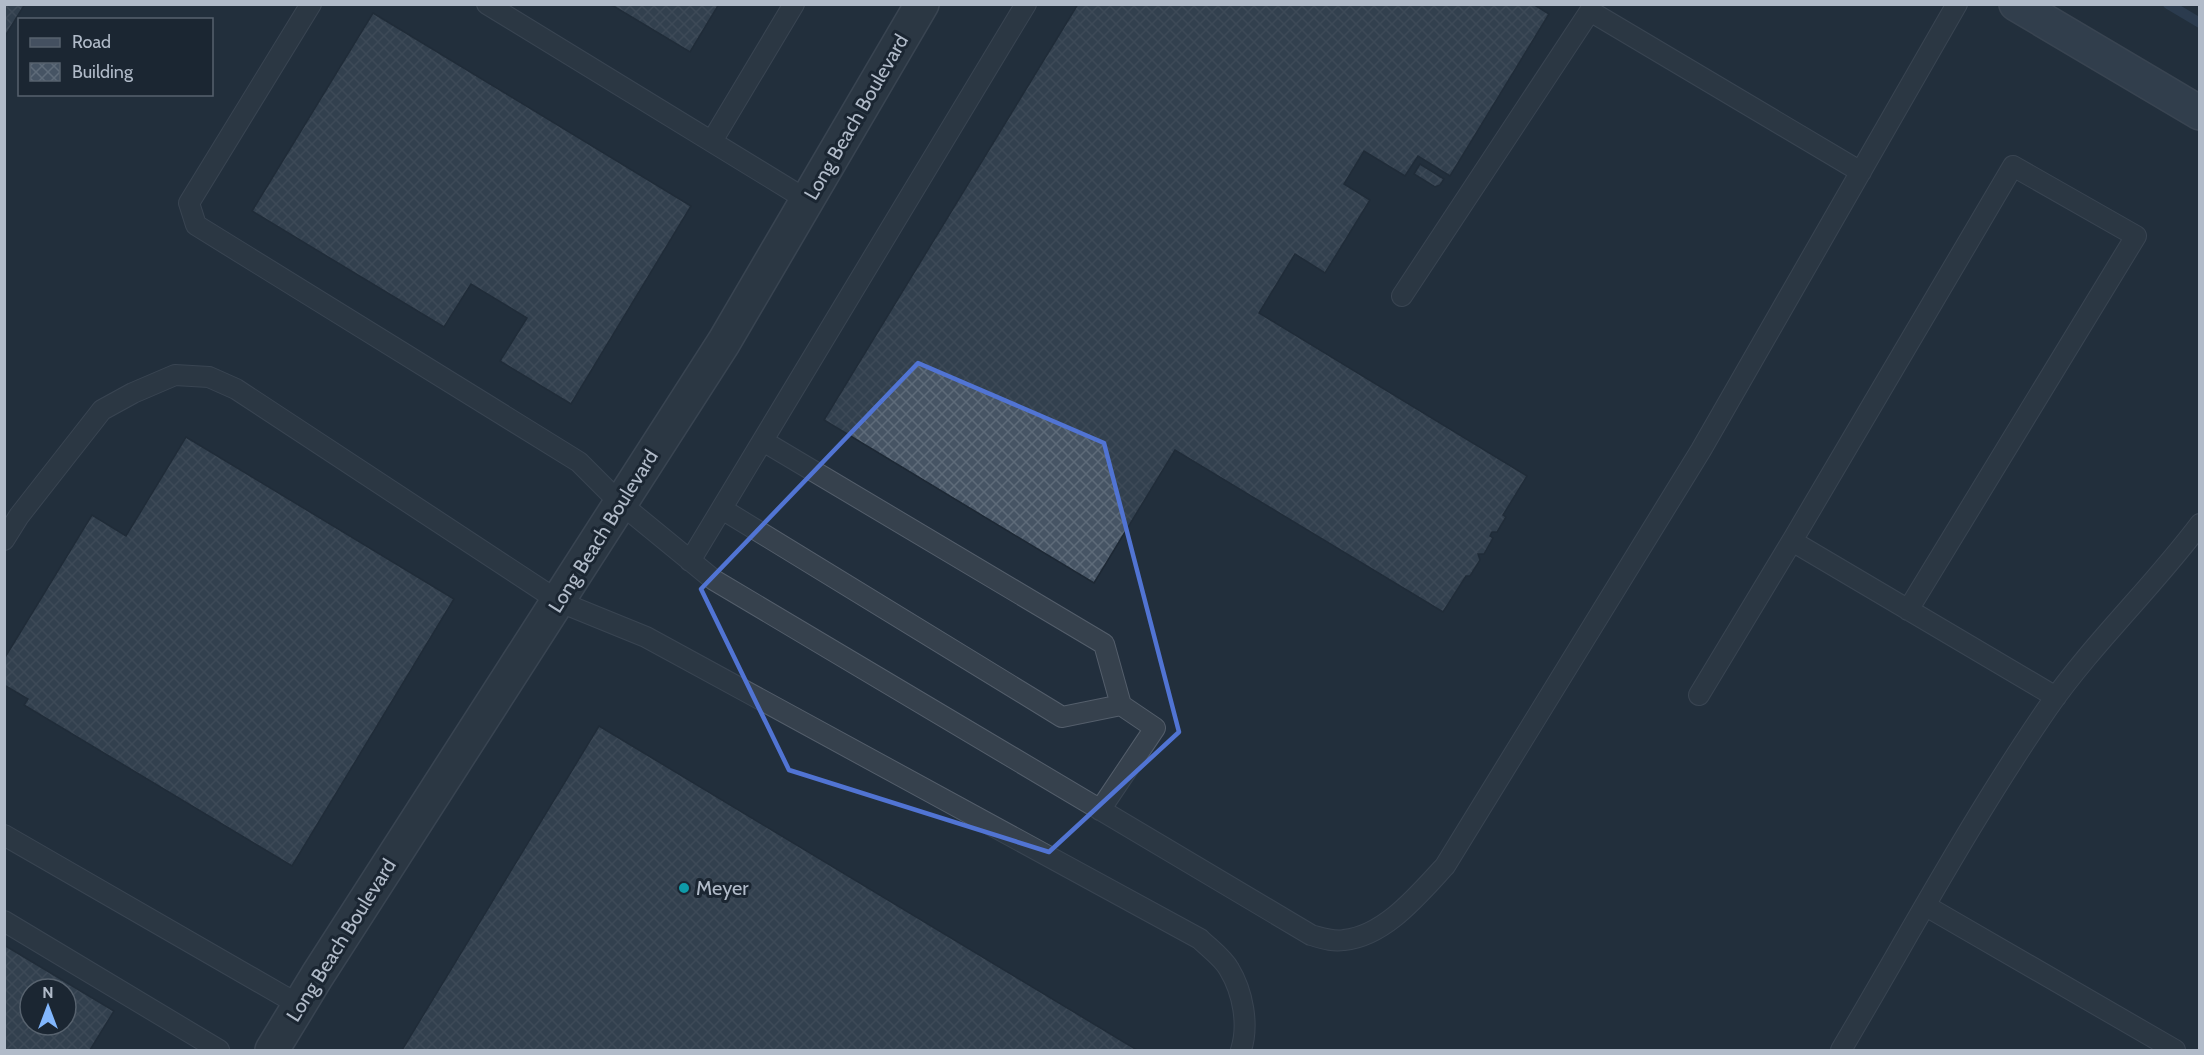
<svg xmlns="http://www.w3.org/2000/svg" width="2204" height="1055" font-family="Cabin,sans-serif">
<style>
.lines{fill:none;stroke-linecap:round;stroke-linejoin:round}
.stream{stroke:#354b65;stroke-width:10}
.building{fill:url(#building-cross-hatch);stroke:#1d2834;stroke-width:1.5;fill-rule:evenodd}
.service-casing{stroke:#545e6b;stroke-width:22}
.minor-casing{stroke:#545e6b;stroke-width:36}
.secondary-casing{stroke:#545e6b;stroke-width:36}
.service{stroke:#36414d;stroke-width:20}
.minor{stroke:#36414d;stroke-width:33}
.secondary{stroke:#445060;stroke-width:33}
.marked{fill:none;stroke:#5174d3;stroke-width:4.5;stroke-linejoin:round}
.culture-dot{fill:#0f9aa8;stroke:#1b2632;stroke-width:2}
.labels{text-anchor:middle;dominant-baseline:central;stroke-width:6;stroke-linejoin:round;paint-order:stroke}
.street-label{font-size:20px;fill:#b1bbc9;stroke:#1b2632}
.poi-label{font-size:20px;fill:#b1bbc9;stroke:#1b2632;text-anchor:start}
</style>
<defs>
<pattern id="building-cross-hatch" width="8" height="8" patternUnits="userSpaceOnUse" patternTransform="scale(1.5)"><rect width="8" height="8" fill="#465464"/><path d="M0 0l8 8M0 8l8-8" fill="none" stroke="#5e6b79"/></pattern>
</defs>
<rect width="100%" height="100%" fill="#222f3d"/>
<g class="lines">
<path class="stream" d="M2168 4 2200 23"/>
</g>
<path class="building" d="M4 4H25L4 38Z
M610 4H719L690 52Z
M1078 4H1533L1549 14 1450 176 1418 156 1405 176 1364 151 1344 184 1370 200 1325 273 1295 254 1259 313 1527 476 1503 515 1506 517 1497 532H1492L1490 536 1493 538 1484 554H1478L1480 560 1470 576H1466L1443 612 1175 450 1094 583 824 420Z
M373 13 691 206 571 404 500 361 527 318 471 284 444 327 252 211Z
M1420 164 1444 179 1440 185 1435 187 1414 174Z
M186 437 454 599 292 866 24 705 28 699 4 685V659L92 515 126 536Z
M599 726 1137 1050H402Z
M4 945 114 1011 90 1050H4ZM30 989H66V1025H30Z"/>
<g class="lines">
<defs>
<path id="service" d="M311 4 189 203 196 225 579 462 620 503 714 580 1311 935C1322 938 1332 942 1344 940 1385 936 1419 894 1445 866L1701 450 1957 4
M487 4 807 200
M712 141 794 4
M1402 296 1590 11 1861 172
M763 441 1104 644 1121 705 1155 728 1100 810
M722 509 1062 717 1121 705
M4 540 19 516 102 410 133 393 175 375 209 377 236 389 560 602 646 637 1200 939C1209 948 1223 958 1229 969 1243 992 1249 1025 1241 1050
M1792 541 2013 166 2136 236 1908 610
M690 561 1026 4
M1699 695 1792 541 2056 697
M4 835 299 1005
M1926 906 2175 1050
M4 921 219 1050
M1841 1050C1908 937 1972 818 2047 709 2093 643 2152 588 2200 524"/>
<path id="minor" d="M272 1050 317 976 724 342 922 4"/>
<path id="secondary" d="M2016 4 2200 113"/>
</defs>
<use href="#service" class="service-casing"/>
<use href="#minor" class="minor-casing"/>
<use href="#secondary" class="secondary-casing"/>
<use href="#service" class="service"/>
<use href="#minor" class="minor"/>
<use href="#secondary" class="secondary"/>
</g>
<path d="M0 0H2204V1055H0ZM918 363 1104 443 1179 732 1049 852 789 770 701 589Z" fill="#222f3d" fill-opacity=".55" fill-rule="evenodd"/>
<path class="marked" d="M918 363 1104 443 1179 732 1049 852 789 770 701 589Z"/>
<circle class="culture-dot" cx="684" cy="888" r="6"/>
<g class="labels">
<g class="street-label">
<text transform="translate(856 117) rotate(-60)">Long Beach Boulevard</text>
<text transform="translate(603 531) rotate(-58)">Long Beach Boulevard</text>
<text transform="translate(341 940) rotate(-58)">Long Beach Boulevard</text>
</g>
<g class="poi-label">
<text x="696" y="888">Meyer</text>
</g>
</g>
<rect width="2204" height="1055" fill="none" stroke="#b1bbc9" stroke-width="12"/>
<rect x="18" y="18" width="195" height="78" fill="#1b2632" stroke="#57626e" stroke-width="1.5"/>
<rect x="30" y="38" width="30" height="9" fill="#445060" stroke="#57626e" stroke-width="1.5"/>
<text x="72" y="48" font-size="18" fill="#b1bbc9">Road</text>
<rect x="30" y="63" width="30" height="18" fill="url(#building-cross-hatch)" stroke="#57626e" stroke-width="1.5"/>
<text x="72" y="78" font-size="18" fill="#b1bbc9">Building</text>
<g transform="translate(48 1007)"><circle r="28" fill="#1b2632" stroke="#57626e" stroke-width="1.5"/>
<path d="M0-4.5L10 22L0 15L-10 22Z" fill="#82b7fd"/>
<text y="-9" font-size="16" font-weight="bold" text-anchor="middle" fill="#b1bbc9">N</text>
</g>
</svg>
